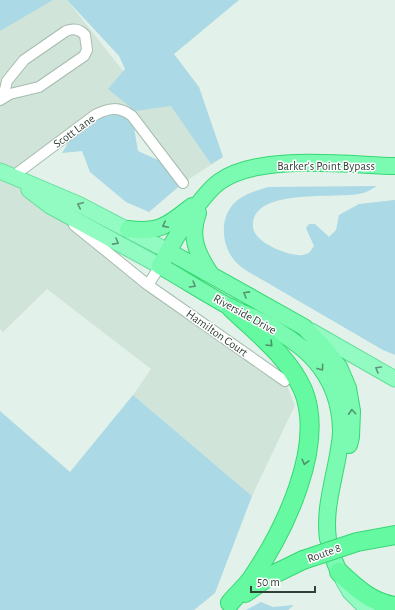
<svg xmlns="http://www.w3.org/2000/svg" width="395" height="610" font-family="'Alegreya Sans',sans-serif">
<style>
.residential{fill:#d1e4d9}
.green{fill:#abd9e5}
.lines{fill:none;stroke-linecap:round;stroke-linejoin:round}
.minor-casing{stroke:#a5bcae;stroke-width:12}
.primary-casing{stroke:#62df9a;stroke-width:17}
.trunk-casing{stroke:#35d873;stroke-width:18}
.motorway-casing{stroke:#35d873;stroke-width:20}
.minor{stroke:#fff;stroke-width:10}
.primary{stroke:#91fbc2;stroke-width:15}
.trunk{stroke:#7bfab2;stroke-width:16}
.motorway{stroke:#65f9a2;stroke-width:18}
.motorway-bridge-casing{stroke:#35d873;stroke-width:20;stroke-linecap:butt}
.motorway-bridge{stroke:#65f9a2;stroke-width:18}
.oneway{stroke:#5d9576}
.oneway2{stroke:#53956f}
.oneway3{stroke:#4a9468}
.labels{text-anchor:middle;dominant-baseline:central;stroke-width:3;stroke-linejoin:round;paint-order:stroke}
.street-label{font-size:12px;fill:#334238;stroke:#fff}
</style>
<rect width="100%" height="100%" fill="#e2f1e9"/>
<path class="residential" d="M34 0H67L132 82 155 70 223 157 183 183 132 116 114 108 12 177 285 381 295 405 252 496 133 395 151 369 47 289 3 332 0 329V15Z"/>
<path class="green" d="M0 0H53L0 31Z
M67 0H239L174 54 199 87 223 157 211 164 171 106 135 111 108 89 125 69 119 56Z
M104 110 132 116 138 151 169 165 183 183 149 212 126 202 90 172 82 151 62 153 77 128Z
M377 186C373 188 368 192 363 193 339 200 250 186 253 227 254 242 284 254 297 255 301 256 306 254 309 253L314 246 306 228 309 224H315L329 237 336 230 339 215 359 204 395 200V355L383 350 247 271C243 268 238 265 235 261 220 244 219 213 239 199 248 193 258 190 268 187Z
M133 395 252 496 215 593 194 610H0V411L70 472Z
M261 602 273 607 294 605 288 610H246Z"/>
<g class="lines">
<defs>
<path id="minor" d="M0 100 10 94 39 87 84 56 87 50 85 35C79 29 74 28 66 31L24 60 7 81 3 98
M12 177 95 115C108 108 119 106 132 116L183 183
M74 225 148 285 285 381
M148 285 160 266"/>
<path id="primary" d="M0 171 78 204 168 251
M29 190 50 206 160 266
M311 331 395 379
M343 580 350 592 368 610"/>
<path id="trunk" d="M198 213C189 236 197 254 210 273
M128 229C160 233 168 225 192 206
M168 251 304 327 326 350 339 367 348 388 352 411 351 437 349 445
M328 539C324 511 333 483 338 455 339 448 341 439 341 431 340 371 303 342 252 317 245 314 237 311 230 307 206 294 183 279 160 266 172 243 199 197 219 182 258 153 348 165 395 166
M334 560 339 572"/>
<path id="motorway" d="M357 542 395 535
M339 572C355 587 372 603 395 606
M245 593 268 577 303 560
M230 603C237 594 246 587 252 578 284 531 326 446 303 390 288 356 257 333 231 308"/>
</defs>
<use href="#minor" class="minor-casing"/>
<use href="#primary" class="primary-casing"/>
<use href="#trunk" class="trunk-casing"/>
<use href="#motorway" class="motorway-casing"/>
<use href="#minor" class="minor"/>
<use href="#primary" class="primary"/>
<use href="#trunk" class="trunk"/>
<use href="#motorway" class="motorway"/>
<defs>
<path id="motorway-bridge" d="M303 560 357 542"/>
</defs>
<use href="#motorway-bridge" class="motorway-bridge-casing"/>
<use href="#motorway-bridge" class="motorway-bridge"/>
</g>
<defs><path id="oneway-chevron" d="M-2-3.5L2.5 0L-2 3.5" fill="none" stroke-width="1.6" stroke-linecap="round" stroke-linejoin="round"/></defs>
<g class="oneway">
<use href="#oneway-chevron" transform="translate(80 205) rotate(-155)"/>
<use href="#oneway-chevron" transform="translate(116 242) rotate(29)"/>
<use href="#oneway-chevron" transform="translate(378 369) rotate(-150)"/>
</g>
<g class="oneway2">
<use href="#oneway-chevron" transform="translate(165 225) rotate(154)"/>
<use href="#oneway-chevron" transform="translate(193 285) rotate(31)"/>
<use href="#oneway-chevron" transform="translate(246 294) rotate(-151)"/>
<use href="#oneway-chevron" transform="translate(321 368) rotate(54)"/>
<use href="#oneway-chevron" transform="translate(352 412) rotate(-94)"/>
</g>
<g class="oneway3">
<use href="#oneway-chevron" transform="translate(270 344) rotate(46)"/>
<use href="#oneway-chevron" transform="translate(305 462) rotate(104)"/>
</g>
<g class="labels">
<g class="street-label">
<text transform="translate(74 131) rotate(-36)">Scott Lane</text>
<text x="326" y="166">Barker's Point Bypass</text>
<text transform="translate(245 314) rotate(29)">Riverside Drive</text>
<text transform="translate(217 333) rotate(35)">Hamilton Court</text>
<text transform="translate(324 553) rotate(-20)">Route 8</text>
</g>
</g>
<path d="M251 586v6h64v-6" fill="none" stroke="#334238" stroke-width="2"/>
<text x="257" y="586" font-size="12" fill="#334238" stroke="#ffffff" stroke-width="3" paint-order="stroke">50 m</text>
</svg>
